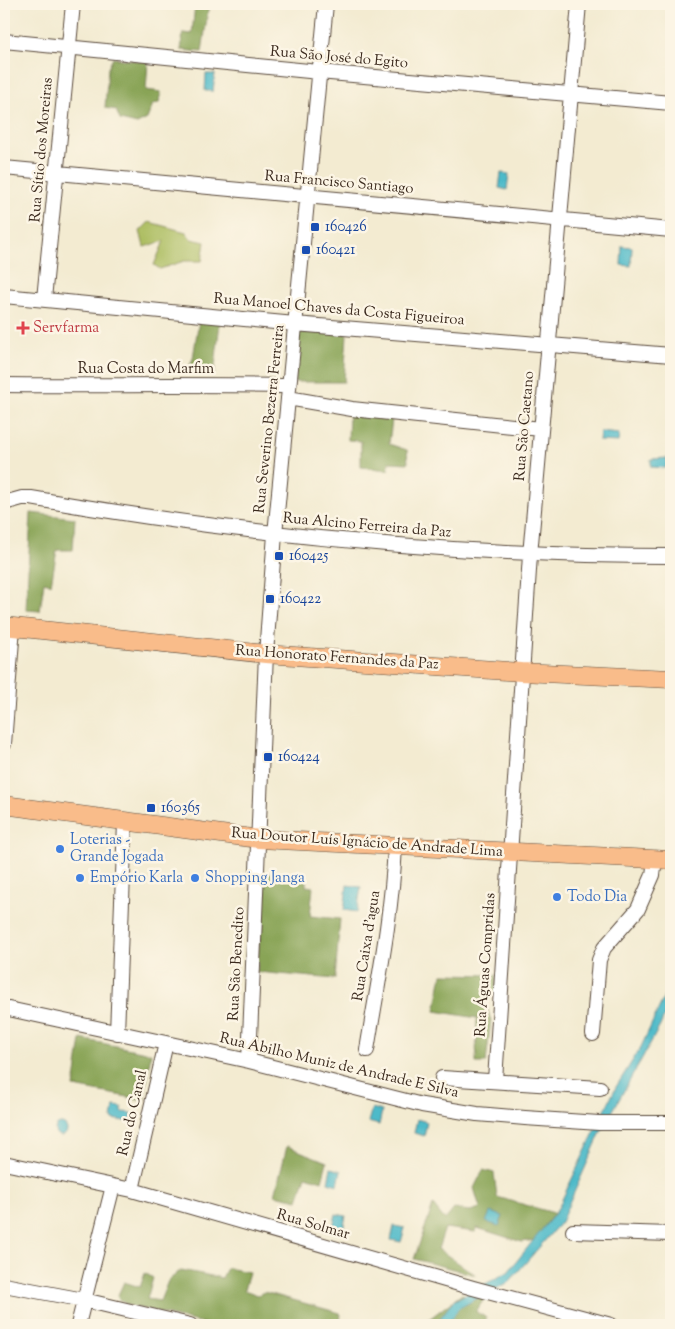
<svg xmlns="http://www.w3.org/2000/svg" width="675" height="1329" font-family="'Sorts Mill Goudy',serif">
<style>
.green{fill:#acbd61;stroke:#747440}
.forest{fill:#89a457;stroke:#62673a}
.water{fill:#4ebac9;stroke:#447274}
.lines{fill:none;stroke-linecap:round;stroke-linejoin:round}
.minor-casing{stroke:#574739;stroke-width:16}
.major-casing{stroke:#574739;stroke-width:19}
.minor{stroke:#fff;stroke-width:14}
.major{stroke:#f9bc8a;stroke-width:18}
.transit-dot{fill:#1a4fb4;stroke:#fcf5e5;stroke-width:2}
.health-dot{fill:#e0444e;stroke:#fcf5e5;stroke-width:2}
.shop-dot{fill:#3f7fe0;stroke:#fcf5e5;stroke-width:2}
.labels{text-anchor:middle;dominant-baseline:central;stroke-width:5;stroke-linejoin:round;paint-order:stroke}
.street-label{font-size:15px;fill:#3b2a1e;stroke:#fcf5e5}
.transit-label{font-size:15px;fill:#164399;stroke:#fcf5e5;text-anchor:start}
.health-label{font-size:15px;fill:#be3a42;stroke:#fcf5e5;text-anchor:start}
.shop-label{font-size:15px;fill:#366cbe;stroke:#fcf5e5;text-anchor:start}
</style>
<rect width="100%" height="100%" fill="#fcf5e5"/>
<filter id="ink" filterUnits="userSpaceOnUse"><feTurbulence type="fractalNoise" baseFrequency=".02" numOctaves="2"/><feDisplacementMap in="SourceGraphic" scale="10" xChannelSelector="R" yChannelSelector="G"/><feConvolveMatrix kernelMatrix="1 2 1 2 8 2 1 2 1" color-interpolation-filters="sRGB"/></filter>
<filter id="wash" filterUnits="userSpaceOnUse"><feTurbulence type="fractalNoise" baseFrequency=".0096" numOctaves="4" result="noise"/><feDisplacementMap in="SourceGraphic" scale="20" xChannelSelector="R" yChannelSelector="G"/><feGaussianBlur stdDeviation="1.12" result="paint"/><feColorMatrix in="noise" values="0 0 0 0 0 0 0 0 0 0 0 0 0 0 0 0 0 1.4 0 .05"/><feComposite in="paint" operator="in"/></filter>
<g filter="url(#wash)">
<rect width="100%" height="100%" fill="#f3ebd1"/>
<path class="green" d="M149 222 186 232 191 239 205 242 202 261H184L160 269 154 265 164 241 144 247 140 231Z"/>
<path class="forest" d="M195 4H209L202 52 181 50 183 33 192 34Z
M113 58 148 62 146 90 161 92 159 103 153 104 147 119 137 124 120 120 116 110 105 108 108 68Z
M199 320 220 322 214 375 187 373 193 358Z
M299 332 347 334 344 382H295Z
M349 414 392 419 389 444 407 450 408 463 389 462 388 470 361 467V441L348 440Z
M31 513 75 518 73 550H57L51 584 44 582 40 611 26 610Z
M265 872 306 876V886L313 887 310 916 340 919 335 979 257 972Z
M442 974 496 975 498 992 483 996 491 1020 486 1063H476L477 1018 435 1011Z
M81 1039 151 1053 144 1100 74 1087Z
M287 1146 327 1162 322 1181 306 1176 298 1200 275 1195Z
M483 1170 494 1173 497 1197 554 1213 535 1240 522 1242 477 1228 475 1232 445 1228 438 1249 476 1275 414 1259 433 1205 445 1220 454 1209 470 1211 480 1208 474 1188Z
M227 1268 249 1272 244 1290 258 1295 264 1292 340 1313 341 1321 356 1325H210L127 1305 117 1297 124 1282 140 1287 145 1273 153 1278 147 1299 160 1301 168 1281 181 1270 222 1278Z
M462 1294 485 1298 476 1311 486 1318 484 1325H421Z"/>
<path class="water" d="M206 74H215L213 91H205Z
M501 173 509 174 507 190 499 188Z
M622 246 632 247 631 266 621 265Z
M600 432 619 434 618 442 599 441Z
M667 458 666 468 651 467V459Z
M347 885 361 887 357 912 344 910Z
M671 953V1000L660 1026 601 1132 561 1222 509 1282 459 1308 447 1325H435L453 1301 508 1272 556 1212 616 1087 641 1047 665 995Z
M114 1106 122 1107V1112L132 1113 131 1122 112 1119Z
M372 1108 382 1111 379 1125 368 1122Z
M417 1119 427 1122 424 1136 414 1133Z
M55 1130a6 6 0 1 1 12 0a6 6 0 1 1-12 0Z
M331 1168 341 1171 338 1185 328 1182Z
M490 1212 503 1216 499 1226 486 1222Z
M336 1214 346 1216 343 1230 333 1227Z
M394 1226 405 1228 401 1242 391 1240Z"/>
</g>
<g filter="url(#ink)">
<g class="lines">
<defs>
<path id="minor" d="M4 41 319 72 671 103
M4 168 671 230
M4 296 295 324 671 355
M44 299 73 4
M4 385C99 386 194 384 289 386
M288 398 352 409 541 429
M4 503 22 498H31C243 535 457 556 671 556
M4 744 13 627
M4 1008 249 1061 422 1105 477 1114 525 1118 599 1123H671
M117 1033 125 822
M593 1034 599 960 604 948 638 909 653 875 655 859
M367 1050C378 983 392 914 395 846
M249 1061 266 654 275 534 326 4
M442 1078 600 1088
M495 1080 530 555 579 4
M4 1163 132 1190 473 1288 611 1325
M132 1190 166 1043
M573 1231 671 1234
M4 1285 84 1300 190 1325
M78 1325 113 1186"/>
<path id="major" d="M4 626 266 654 521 672 671 679
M4 805 259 839 671 860"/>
</defs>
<use href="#minor" class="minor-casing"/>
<use href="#major" class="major-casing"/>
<use href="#minor" class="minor"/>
<use href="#major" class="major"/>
</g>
</g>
<g class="transit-dot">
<rect x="310" y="222" width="10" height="10" rx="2.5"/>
<rect x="301" y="245" width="10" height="10" rx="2.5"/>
<rect x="274" y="551" width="10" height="10" rx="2.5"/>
<rect x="265" y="594" width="10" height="10" rx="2.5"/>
<rect x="263" y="752" width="10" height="10" rx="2.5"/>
<rect x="146" y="803" width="10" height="10" rx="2.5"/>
</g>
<path class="health-dot" d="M20.5 320.5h5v5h5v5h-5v5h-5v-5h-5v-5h5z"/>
<g class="shop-dot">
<circle cx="60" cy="849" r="5"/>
<circle cx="80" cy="878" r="5"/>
<circle cx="195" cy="878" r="5"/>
<circle cx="557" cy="897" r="5"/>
</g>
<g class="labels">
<g class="street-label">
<text transform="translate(339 58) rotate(5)">Rua São José do Egito</text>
<text transform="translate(42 150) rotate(-85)">Rua Sítio dos Moreiras</text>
<text transform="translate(339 183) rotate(5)">Rua Francisco Santiago</text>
<text transform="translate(339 310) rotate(5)">Rua Manoel Chaves da Costa Figueiroa</text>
<text x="146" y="369">Rua Costa do Marfim</text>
<text transform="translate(270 419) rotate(-84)">Rua Severino Bezerra Ferreira</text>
<text transform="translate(525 426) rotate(-85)">Rua São Caetano</text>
<text transform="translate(367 526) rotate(5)">Rua Alcino Ferreira da Paz</text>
<text transform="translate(337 658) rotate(4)">Rua Honorato Fernandes da Paz</text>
<text transform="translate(367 843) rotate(4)">Rua Doutor Luís Ignácio de Andrade Lima</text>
<text transform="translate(367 946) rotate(-81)">Rua Caixa d'agua</text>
<text transform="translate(237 964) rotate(-87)">Rua São Benedito</text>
<text transform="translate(486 965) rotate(-86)">Rua Águas Compridas</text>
<text transform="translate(339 1066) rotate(13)">Rua Abilho Muniz de Andrade E Silva</text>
<text transform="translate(133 1113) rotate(-77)">Rua do Canal</text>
<text transform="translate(313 1225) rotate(16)">Rua Solmar</text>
</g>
<g class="transit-label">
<text x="325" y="227">160426</text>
<text x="316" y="250">160421</text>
<text x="289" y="556">160425</text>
<text x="280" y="599">160422</text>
<text x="278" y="757">160424</text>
<text x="161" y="808">160365</text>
</g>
<g class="health-label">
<text x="33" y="328">Servfarma</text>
</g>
<g class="shop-label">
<text x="70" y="840">Loterias -<tspan x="70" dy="17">Grande Jogada</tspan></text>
<text x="90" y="878">Empório Karla</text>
<text x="205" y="878">Shopping Janga</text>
<text x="567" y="897">Todo Dia</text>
</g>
</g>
<rect width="675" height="1329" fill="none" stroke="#fcf5e5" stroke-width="20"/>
</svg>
